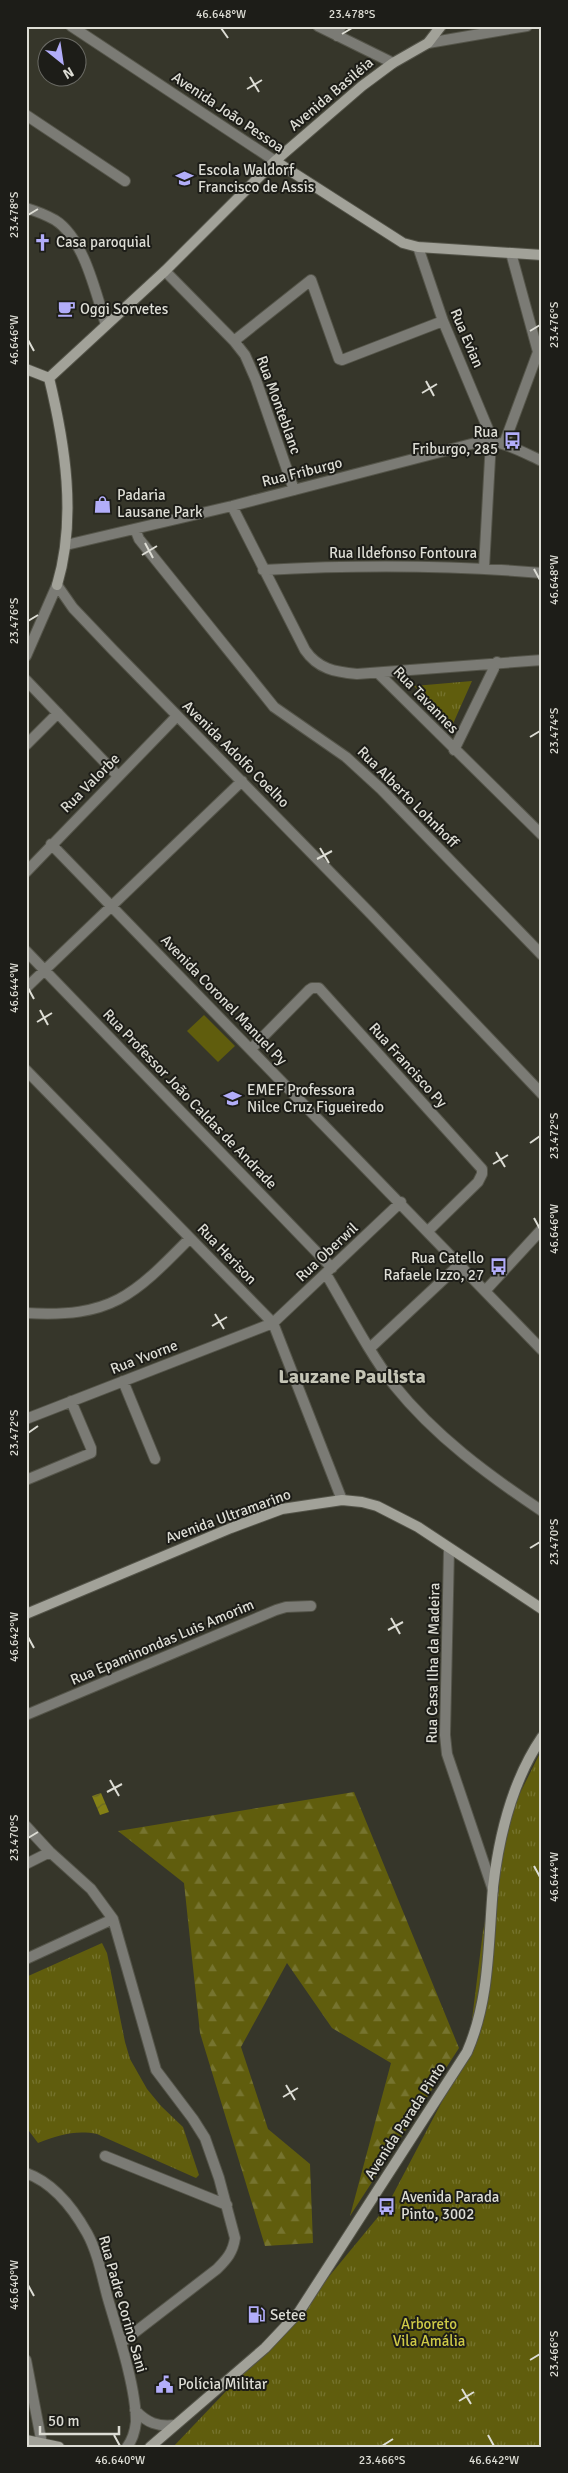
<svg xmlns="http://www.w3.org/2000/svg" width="568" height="2473" font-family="Signika,sans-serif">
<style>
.grass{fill:#605d0d}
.forest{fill:url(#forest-firs)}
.park{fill:url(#park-tufts)}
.water{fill:url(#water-waves)}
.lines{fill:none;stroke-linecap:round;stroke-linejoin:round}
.street-casing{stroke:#545449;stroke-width:12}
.secondary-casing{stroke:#545449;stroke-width:12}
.street{stroke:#7b7b75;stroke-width:10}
.secondary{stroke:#a2a299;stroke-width:10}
.ticks{fill:none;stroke:#ddddd5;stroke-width:2}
.labels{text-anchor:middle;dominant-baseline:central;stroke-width:4;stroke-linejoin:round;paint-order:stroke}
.street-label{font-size:15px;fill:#ddddd5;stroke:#1d1d18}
.poi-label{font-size:15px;fill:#ddddd5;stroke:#1d1d18;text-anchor:start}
.park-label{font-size:15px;fill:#cfca47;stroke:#1d1d18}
.district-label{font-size:20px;font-weight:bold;fill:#c4c4b5;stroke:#1d1d18}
.neatline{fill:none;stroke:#ddddd5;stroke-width:2}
.ticks-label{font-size:12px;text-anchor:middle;fill:#ddddd5}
</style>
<defs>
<pattern id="forest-firs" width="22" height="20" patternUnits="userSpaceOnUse" patternTransform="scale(1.25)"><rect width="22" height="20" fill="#605d0d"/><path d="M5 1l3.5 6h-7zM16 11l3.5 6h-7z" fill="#76742f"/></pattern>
<pattern id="park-tufts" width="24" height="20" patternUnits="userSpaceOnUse" patternTransform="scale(1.25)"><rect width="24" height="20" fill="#605d0d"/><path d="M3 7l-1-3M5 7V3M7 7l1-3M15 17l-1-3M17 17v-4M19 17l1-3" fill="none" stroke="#76742f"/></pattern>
<pattern id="water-waves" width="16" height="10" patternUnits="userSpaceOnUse" patternTransform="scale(1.25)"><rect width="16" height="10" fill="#848015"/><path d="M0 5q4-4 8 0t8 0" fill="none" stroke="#6d6a24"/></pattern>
</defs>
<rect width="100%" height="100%" fill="#36362a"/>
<path class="grass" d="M204 1015 235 1046 218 1062 187 1031Z"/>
<path class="forest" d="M354 1792 459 2048 350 2216 391 2063 332 2028 287 1963 241 2047 268 2129 310 2164 313 2243 265 2246 200 2033 184 1883 118 1831Z"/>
<path class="park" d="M472 681 452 726 414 686Z
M542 1749V2447H173L289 2325 387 2206 468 2052 483 1931 507 1819Z
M102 1943 107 1953 125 2042 130 2059 147 2089 161 2106 183 2127 199 2175 196 2178 97 2134C75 2130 59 2135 38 2143L26 2127V1977Z"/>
<path class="water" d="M101 1793 109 1812 100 1815 92 1796Z"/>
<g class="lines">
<defs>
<path id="street" d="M71 26 275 161
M318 26 393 63
M337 36 341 26
M428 43 527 26
M26 115 125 181
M26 208C36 211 46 215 55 220 84 238 96 294 106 325
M418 247 443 321 488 429 491 440 484 568
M165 271 234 341 245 355 256 380 294 490
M234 341 311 280 339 359 342 360 443 321
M504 444 538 352 511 253
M232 506 305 650C318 669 335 672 357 674L542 660
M135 529 139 539 274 707 346 757 381 789 542 955
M66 545 232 506 479 442C501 439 522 452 542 461
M263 570C356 565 449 565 542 573
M57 585 73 608 113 650 371 914 542 1094
M26 656 57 585
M378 673 542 835
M26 680 118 776
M26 745 58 713
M454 750 497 662
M51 844 542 1350
M26 872 177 716
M26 951 332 1268
M26 988 242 781
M251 1049 309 990 312 988H319L482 1169V1174L478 1182 428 1231
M26 1070 273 1323 342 1500
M326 1274C348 1311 368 1351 394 1385 435 1436 488 1475 542 1511
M485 1291 542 1229
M26 1313C112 1318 133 1296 190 1238
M370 1348 459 1265
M123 1381 155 1459
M26 1419 273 1323 401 1202
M26 1480 91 1453V1448L71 1401
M449 1549 445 1735 447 1754 493 1890
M26 1715 276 1610 286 1607 311 1606
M26 1826 50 1852 91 1889 113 1919 156 2070 193 2119 205 2138 219 2178 235 2238C233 2252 227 2259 217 2269L121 2343
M26 1864 50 1852
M26 1959 113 1919
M105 2156 227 2205
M26 2173C54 2183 73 2208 87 2233 98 2253 102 2277 108 2299 118 2333 136 2387 136 2422 135 2431 133 2439 127 2447
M26 2360 42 2444
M135 2410C147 2423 158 2427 175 2425"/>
<path id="secondary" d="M275 161 403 243 418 247 542 255
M26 369 49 378
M49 378 165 271 275 161 362 86 393 63 428 43 441 26
M49 378C65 444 77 518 57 585
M26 1614 231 1528 282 1509 342 1500 362 1502 377 1506 418 1527 542 1609
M26 2440 59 2447
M150 2447 265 2348 299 2312 467 2052C490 1999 488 1944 493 1887 499 1835 512 1781 542 1737"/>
</defs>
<use href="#street" class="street-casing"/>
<use href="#secondary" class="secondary-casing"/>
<use href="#street" class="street"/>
<use href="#secondary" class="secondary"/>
</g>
<path class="ticks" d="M221 28 228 38M342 34 352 28M250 77 259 92M247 89 262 80M28 215 38 209M530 331 540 325M28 340 34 351M426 381 434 396M422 393 437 384M145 543 153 558M142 555 157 546M534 569 540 580M28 621 38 615M530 737 540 731M320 848 329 863M317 859 332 851M28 988 34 999M40 1010 48 1025M37 1022 52 1013M530 1143 540 1136M496 1152 505 1167M493 1164 508 1155M534 1218 540 1229M215 1314 224 1329M212 1326 227 1317M28 1433 38 1426M530 1548 540 1542M391 1618 400 1634M388 1630 403 1622M28 1637 34 1648M110 1780 119 1796M107 1792 122 1784M28 1838 38 1832M534 1866 540 1877M286 2085 295 2100M283 2097 298 2088M28 2285 34 2296M530 2360 540 2354M462 2389 471 2404M459 2401 474 2392M114 2435 120 2446M488 2435 494 2446M382 2446 393 2439"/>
<defs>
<symbol id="school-bare" viewBox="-9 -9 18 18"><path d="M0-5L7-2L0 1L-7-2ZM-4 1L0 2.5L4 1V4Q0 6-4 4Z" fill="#b2adf9" stroke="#1d1d18" stroke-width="2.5" paint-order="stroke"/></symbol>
<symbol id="church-bare" viewBox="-9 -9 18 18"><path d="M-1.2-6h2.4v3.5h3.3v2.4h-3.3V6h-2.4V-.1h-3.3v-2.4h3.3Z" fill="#b2adf9" stroke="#1d1d18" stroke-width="2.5" paint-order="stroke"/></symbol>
<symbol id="cafe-bare" viewBox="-9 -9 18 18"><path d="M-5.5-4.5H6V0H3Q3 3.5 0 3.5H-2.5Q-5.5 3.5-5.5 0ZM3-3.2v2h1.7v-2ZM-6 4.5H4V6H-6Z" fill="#b2adf9" stroke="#1d1d18" stroke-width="2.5" paint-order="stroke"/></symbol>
<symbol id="bus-bare" viewBox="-9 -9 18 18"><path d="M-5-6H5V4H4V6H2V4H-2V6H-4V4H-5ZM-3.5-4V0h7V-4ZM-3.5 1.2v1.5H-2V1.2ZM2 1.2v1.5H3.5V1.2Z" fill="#b2adf9" stroke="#1d1d18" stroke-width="2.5" paint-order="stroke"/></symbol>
<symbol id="shop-bare" viewBox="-9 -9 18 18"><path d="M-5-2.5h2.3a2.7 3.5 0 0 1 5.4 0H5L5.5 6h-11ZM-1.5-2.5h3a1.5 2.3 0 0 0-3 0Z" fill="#b2adf9" stroke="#1d1d18" stroke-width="2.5" paint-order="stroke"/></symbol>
<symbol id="fuel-bare" viewBox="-9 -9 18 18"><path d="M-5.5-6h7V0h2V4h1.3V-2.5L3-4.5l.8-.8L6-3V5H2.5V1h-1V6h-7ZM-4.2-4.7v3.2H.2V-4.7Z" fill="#b2adf9" stroke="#1d1d18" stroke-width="2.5" paint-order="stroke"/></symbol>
<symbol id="civic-bare" viewBox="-9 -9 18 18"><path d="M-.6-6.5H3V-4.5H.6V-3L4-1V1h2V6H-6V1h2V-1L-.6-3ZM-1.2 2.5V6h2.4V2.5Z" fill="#b2adf9" stroke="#1d1d18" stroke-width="2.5" paint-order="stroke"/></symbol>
</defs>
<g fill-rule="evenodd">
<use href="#school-bare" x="172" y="166" width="25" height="25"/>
<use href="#church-bare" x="30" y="230" width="25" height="25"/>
<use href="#cafe-bare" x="54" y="296" width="25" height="25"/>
<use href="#bus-bare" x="500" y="428" width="25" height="25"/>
<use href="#shop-bare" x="90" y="492" width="25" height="25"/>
<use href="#school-bare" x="220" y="1086" width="25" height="25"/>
<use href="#bus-bare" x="486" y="1254" width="25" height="25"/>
<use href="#bus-bare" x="374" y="2194" width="25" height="25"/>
<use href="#fuel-bare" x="244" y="2302" width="25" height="25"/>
<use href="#civic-bare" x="152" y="2372" width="25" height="25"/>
</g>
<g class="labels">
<g class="street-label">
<text transform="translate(331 94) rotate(-40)">Avenida Basiléia</text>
<text transform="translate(228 112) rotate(34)">Avenida João Pessoa</text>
<text transform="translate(467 338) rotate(67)">Rua Evian</text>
<text transform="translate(279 405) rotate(70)">Rua Monteblanc</text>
<text transform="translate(302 472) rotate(-14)">Rua Friburgo</text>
<text x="403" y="553">Rua Ildefonso Fontoura</text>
<text transform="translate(426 700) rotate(46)">Rua Tavannes</text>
<text transform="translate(236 754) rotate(45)">Avenida Adolfo Coelho</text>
<text transform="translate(90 783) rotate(-45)">Rua Valorbe</text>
<text transform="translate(408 797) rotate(45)">Rua Alberto Lohnhoff</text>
<text transform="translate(224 1000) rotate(46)">Avenida Coronel Manuel Py</text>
<text transform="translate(408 1065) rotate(48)">Rua Francisco Py</text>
<text transform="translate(190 1099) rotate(46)">Rua Professor João Caldas de Andrade</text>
<text transform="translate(327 1252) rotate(-43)">Rua Oberwil</text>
<text transform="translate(227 1254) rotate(46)">Rua Herison</text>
<text transform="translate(144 1357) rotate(-21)">Rua Yvorne</text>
<text transform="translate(228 1516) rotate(-20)">Avenida Ultramarino</text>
<text transform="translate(162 1642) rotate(-23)">Rua Epaminondas Luis Amorim</text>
<text transform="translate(433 1663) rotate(-89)">Rua Casa Ilha da Madeira</text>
<text transform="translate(405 2121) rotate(-57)">Avenida Parada Pinto</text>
<text transform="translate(123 2304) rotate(74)">Rua Padre Corino Sani</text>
</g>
<g class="poi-label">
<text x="198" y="170">Escola Waldorf<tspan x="198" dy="17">Francisco de Assis</tspan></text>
<text x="56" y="242">Casa paroquial</text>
<text x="80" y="309">Oggi Sorvetes</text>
<text x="498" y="432" text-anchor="end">Rua<tspan x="498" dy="17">Friburgo, 285</tspan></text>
<text x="117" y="495">Padaria<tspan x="117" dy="17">Lausane Park</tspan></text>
<text x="247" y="1090">EMEF Professora<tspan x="247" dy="17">Nilce Cruz Figueiredo</tspan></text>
<text x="484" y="1258" text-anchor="end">Rua Catello<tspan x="484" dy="17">Rafaele Izzo, 27</tspan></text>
<text x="401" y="2197">Avenida Parada<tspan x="401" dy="17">Pinto, 3002</tspan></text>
<text x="270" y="2315">Setee</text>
<text x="178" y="2384">Polícia Militar</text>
</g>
<g class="park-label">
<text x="429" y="2324">Arboreto<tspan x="429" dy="17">Vila Amália</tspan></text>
</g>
<g class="district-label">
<text x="352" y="1376">Lauzane Paulista</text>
</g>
</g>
<rect width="568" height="2473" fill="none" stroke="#1d1d18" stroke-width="55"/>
<g transform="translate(62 62) rotate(150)"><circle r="24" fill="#1d1d18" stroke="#6a6a64"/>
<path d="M0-4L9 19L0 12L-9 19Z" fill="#b2adf9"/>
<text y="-8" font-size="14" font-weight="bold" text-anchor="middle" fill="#ddddd5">N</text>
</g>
<path d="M40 2426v8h79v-8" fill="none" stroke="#ddddd5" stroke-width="2.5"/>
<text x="48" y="2426" font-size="15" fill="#ddddd5" stroke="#1d1d18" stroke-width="4" paint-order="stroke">50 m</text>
<rect x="28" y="28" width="512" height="2418" class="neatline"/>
<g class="ticks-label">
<text x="221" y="18">46.648°W</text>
<text x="352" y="18">23.478°S</text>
<text transform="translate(14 215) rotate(-90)" y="4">23.478°S</text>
<text transform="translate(554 325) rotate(-90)" y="4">23.476°S</text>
<text transform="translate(14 340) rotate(-90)" y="4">46.646°W</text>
<text transform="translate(554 580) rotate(-90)" y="4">46.648°W</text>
<text transform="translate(14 621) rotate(-90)" y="4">23.476°S</text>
<text transform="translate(554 731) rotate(-90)" y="4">23.474°S</text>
<text transform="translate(14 988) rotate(-90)" y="4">46.644°W</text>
<text transform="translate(554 1136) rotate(-90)" y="4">23.472°S</text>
<text transform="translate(554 1229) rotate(-90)" y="4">46.646°W</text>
<text transform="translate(14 1433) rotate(-90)" y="4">23.472°S</text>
<text transform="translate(554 1542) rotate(-90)" y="4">23.470°S</text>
<text transform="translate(14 1637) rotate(-90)" y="4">46.642°W</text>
<text transform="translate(14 1838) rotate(-90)" y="4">23.470°S</text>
<text transform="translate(554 1877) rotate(-90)" y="4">46.644°W</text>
<text transform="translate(14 2285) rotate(-90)" y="4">46.640°W</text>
<text transform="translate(554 2354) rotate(-90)" y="4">23.466°S</text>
<text x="120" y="2464">46.640°W</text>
<text x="382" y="2464">23.466°S</text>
<text x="494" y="2464">46.642°W</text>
</g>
</svg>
